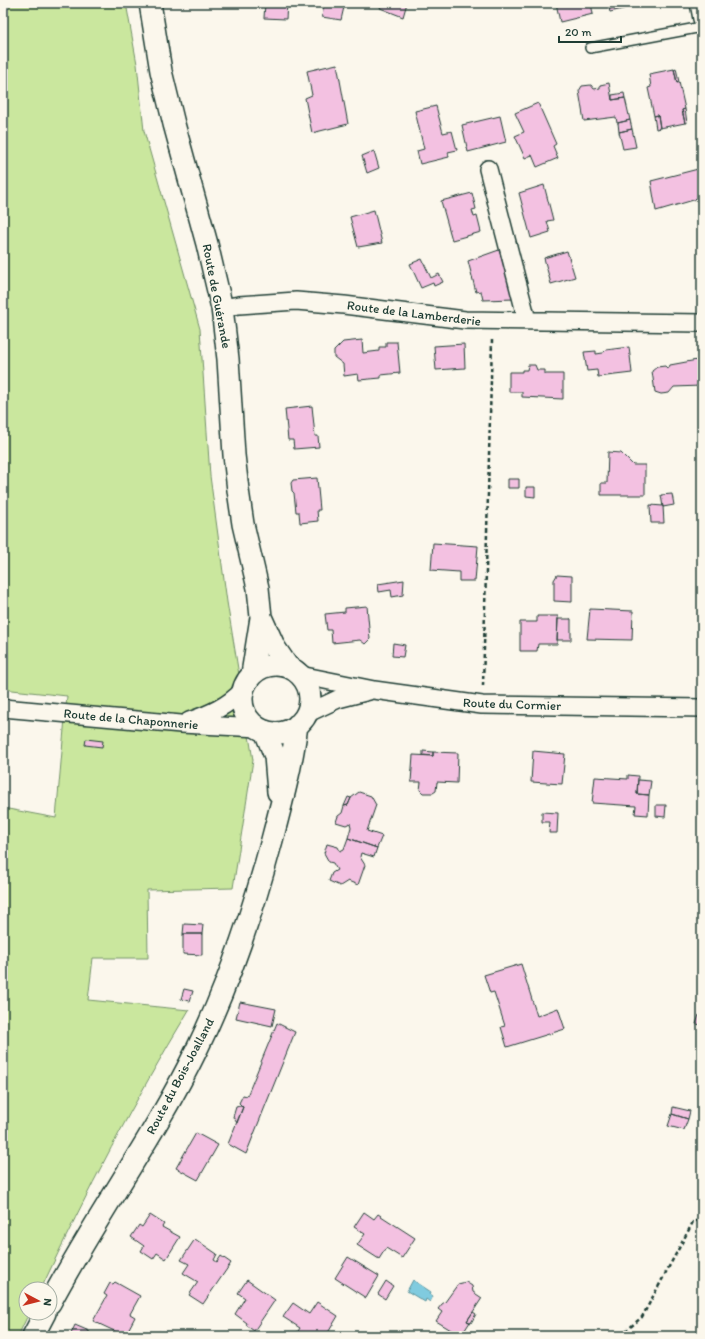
<svg xmlns="http://www.w3.org/2000/svg" width="705" height="1339" font-family="Itim,sans-serif">
<style>
.green{fill:#cae79e;stroke:#749269}
.water{fill:#80cbdf;stroke:#59929b}
.building{fill:#f3c1e1;stroke:#1f3d34}
.lines{fill:none;stroke-linecap:round;stroke-linejoin:round}
.service-casing{stroke:#1f3d34;stroke-width:12}
.minor-casing{stroke:#1f3d34;stroke-width:20}
.tertiary-casing{stroke:#1f3d34;stroke-width:24}
.path{stroke:#1f3d34;stroke-width:2.5;stroke-dasharray:4 3;stroke-linecap:butt}
.service{stroke:#fbf7ec;stroke-width:9}
.minor{stroke:#fbf7ec;stroke-width:17}
.tertiary{stroke:#fbf7ec;stroke-width:21}
.labels{text-anchor:middle;dominant-baseline:central;stroke-width:3;stroke-linejoin:round;paint-order:stroke}
.street-label{font-size:13px;fill:#1f3d34;stroke:#fbf7ec}
</style>
<rect width="100%" height="100%" fill="#fbf7ec"/>
<filter id="ink" filterUnits="userSpaceOnUse"><feTurbulence type="fractalNoise" baseFrequency=".025" numOctaves="2"/><feDisplacementMap in="SourceGraphic" scale="8" xChannelSelector="R" yChannelSelector="G"/><feConvolveMatrix kernelMatrix="1 2 1 2 8 2 1 2 1" color-interpolation-filters="sRGB"/></filter>
<g filter="url(#ink)">
<path class="green" d="M3 3H126L137 64 144 131 200 329 210 476 227 602 253 760 233 888 147 890 148 958H93L88 1000 189 1010C134 1101 86 1193 41 1289H26V1313H29L18 1336H3V808L56 818 67 696 3 689Z"/>
<path class="water" d="M413 1280 431 1292 430 1294 433 1296 430 1302 426 1299 425 1302 407 1291Z"/>
<path class="building" d="M265 3H287L286 19 264 18Z
M324 3 344 7 341 20 322 17Z
M382 3H407L403 17 380 8Z
M556 3H591L593 14 560 22Z
M608 3H638L639 6 627 8V6L609 9Z
M627 6V8L610 12 609 9Z
M337 64 348 124 312 133 305 98 312 95 307 71Z
M676 68 679 82 677 83 674 69Z
M674 69 677 83 679 82 685 109 682 110 685 123 660 128 658 115 654 116 648 88 651 87 649 74Z
M609 83 612 100 625 98 630 120 617 123 616 117 584 121 579 91 582 86 591 85 594 89 600 88V85Z
M624 93 625 98 612 100V95Z
M538 103 556 144 553 146 558 158 537 167 532 155 525 158 515 136 524 132 515 113Z
M436 106 443 133 452 131 457 150 448 152 449 157 420 164 417 151 424 149 415 111Z
M685 109 687 123H685L682 110Z
M658 115 660 128 656 129 654 116Z
M500 116 506 142 468 152 462 125Z
M630 120 632 129 619 132 618 123Z
M632 129 636 147 623 149 619 132Z
M374 151 379 168 367 173 362 156Z
M702 168V201L698 202 697 199 656 211 651 181Z
M544 185 553 220 547 221 550 232 531 238 519 193Z
M472 193 476 209 472 210 474 217 477 216 481 232 452 240 441 201Z
M374 210 382 243 358 247 350 217Z
M499 250 514 299 483 300 481 291 476 292 468 261Z
M567 251 575 277 551 284 544 258Z
M422 259 431 278 439 274 443 282 434 286 433 283 421 288 410 264Z
M362 340 363 353 379 351V347H386V342H397L400 373 381 375V378L359 380 358 374 344 376 343 364 334 357V351L343 342Z
M464 344 465 368 436 370 434 346Z
M629 347 632 373 598 377 597 370 587 371 584 352 596 351V354L603 353 606 350Z
M697 360 701 386 674 387 669 393 661 394 655 392 652 371 657 367 665 366 668 369 670 365Z
M528 365H535L537 370H545V374H563V399L522 397V392H509V372H522V370H527Z
M312 406 315 436H318L319 447 294 449 293 440H288L285 409Z
M608 452 621 453 633 465H645V495H601V483H607Z
M317 478 320 510H317L318 521 300 523 299 512H296L294 493 292 491 291 483 293 480Z
M508 479H519V488H508Z
M526 487H535V497L526 496Z
M672 494 674 505 663 507 661 495Z
M650 505 663 506 664 523H651Z
M433 543 478 546 475 581H459V572L431 570Z
M557 575 572 576V602L554 601V580Z
M404 580 403 595 392 597 391 590 379 592 378 584Z
M367 606 370 639 365 644 360 640 332 643 331 630H327L325 614 345 612V608Z
M590 609 633 611 632 640 587 639Z
M537 616H558L557 644H538L537 651H520V622H537Z
M558 619H571V640H557Z
M393 643 405 645 403 657 392 656Z
M86 739 103 741 102 747 85 745Z
M423 751 433 752V756L423 755Z
M533 751 565 754 562 784 531 782Z
M433 752 458 753 457 783 437 782 436 791 433 793H423L420 790 421 782H411L413 755 433 756Z
M628 775 638 776 637 794 649 795 648 815 635 814 636 806 592 803 595 777 628 779Z
M638 780 651 781 649 795 637 794Z
M359 792 371 796 376 805 367 831 382 836 377 848 348 838 351 827 350 823 346 825 336 822 338 816 342 813 344 806 348 805 351 798Z
M348 797 351 798 348 805 344 806Z
M656 805H666L665 817 656 816Z
M542 812 558 813 557 833H549L550 822H542Z
M348 838 377 848 374 857 361 853 360 857 365 865 358 885 348 881 340 886 329 881 332 873 337 870 333 863 329 862 324 853 327 844 338 847 340 851 344 849Z
M184 924 203 925 202 934H183Z
M183 934H202V955L183 954Z
M521 964 537 1016 558 1008 565 1029 507 1047 501 1027 505 1026 494 992 490 993 484 975Z
M184 989 193 991 190 1001 181 999Z
M240 1002 276 1009 272 1026 236 1018Z
M699 1015 702 1016V1025L696 1024Z
M277 1023 295 1032 246 1154 228 1144 243 1107 239 1103 243 1095 247 1096Z
M240 1106 243 1107 237 1123 233 1117 236 1107Z
M673 1107 690 1111 688 1119 672 1114Z
M672 1114 688 1119 684 1130 668 1126Z
M196 1133 218 1145 198 1180 176 1168Z
M364 1212 374 1219 378 1214 415 1238 402 1258 386 1248 379 1259 357 1245 365 1234 354 1227Z
M150 1215 164 1224 162 1227 180 1237 166 1259 157 1253 153 1259 141 1251 144 1246 131 1237 139 1225 142 1227Z
M195 1239 217 1254 214 1260 217 1262 221 1256 231 1263 203 1304 189 1295 198 1282 183 1273 189 1264 181 1260Z
M348 1257 379 1276 366 1298 335 1278Z
M247 1280 275 1300 254 1331 246 1325 247 1323 235 1314 245 1298 238 1293Z
M386 1281 393 1286 385 1299 378 1294Z
M115 1282 140 1296 130 1314 135 1317 125 1336 93 1321 107 1296 104 1294 110 1283 113 1284Z
M466 1282 472 1286 473 1292 482 1298 467 1321 470 1322 461 1336 436 1321 442 1312 438 1309 442 1304 445 1302 458 1284Z
M317 1302 338 1316 326 1336H295L300 1328 283 1317 293 1303 309 1314Z
M473 1312 476 1314 471 1323 467 1321Z
M75 1325 89 1331V1332L93 1336H70Z
M159 1331 168 1336H156Z"/>
<g class="lines">
<defs>
<path id="service" d="M590 48 702 27"/>
<path id="minor" d="M699 3 702 19
M488 169 527 320
M222 308 239 305 296 301 344 305 465 320 702 323
M300 675 374 690 482 705 702 708
M3 708 181 724 259 728
M306 714 338 699 369 691
M189 721C210 714 228 706 243 690"/>
<path id="tertiary" d="M150 3 161 71 174 124 207 244 222 308 228 359 234 455 238 490 243 524 258 588 261 617 275 648 288 667
M242 699a34 34 0 1 1 68 0a34 34 0 1 1-68 0Z
M252 674 261 618
M265 731 275 756 278 792
M50 1303C96 1216 155 1136 198 1047 230 981 253 911 272 840 282 802 292 765 297 725
M33 1336 45 1313"/>
</defs>
<use href="#service" class="service-casing"/>
<use href="#minor" class="minor-casing"/>
<use href="#tertiary" class="tertiary-casing"/>
<path class="path" d="M483 686 492 340
M620 1336 642 1317 693 1222 702 1219"/>
<use href="#service" class="service"/>
<use href="#minor" class="minor"/>
<use href="#tertiary" class="tertiary"/>
</g>
</g>
<g class="labels">
<g class="street-label">
<text transform="translate(217 296) rotate(79)">Route de Guérande</text>
<text transform="translate(414 313) rotate(7)">Route de la Lamberderie</text>
<text transform="translate(512 704) rotate(2)">Route du Cormier</text>
<text transform="translate(131 719) rotate(5)">Route de la Chaponnerie</text>
<text transform="translate(180 1076) rotate(-62)">Route du Bois-Joalland</text>
</g>
</g>
<rect width="705" height="1339" fill="none" stroke="#fbf7ec" stroke-width="16"/>
<rect x="8" y="8" width="689" height="1323" fill="none" stroke="#1f3d34" stroke-width="1.5" filter="url(#ink)"/>
<g transform="translate(38 1301) rotate(97)"><circle r="19" fill="#fbf7ec" stroke="#a3ada2"/>
<path d="M0-3L7 15L0 10L-7 15Z" fill="#c8321e"/>
<text y="-6" font-size="11" font-weight="bold" text-anchor="middle" fill="#1f3d34">N</text>
</g>
<path d="M559 36v6h62v-6" fill="none" stroke="#1f3d34" stroke-width="2"/>
<text x="565" y="36" font-size="12" fill="#1f3d34" stroke="#fbf7ec" stroke-width="3" paint-order="stroke">20 m</text>
</svg>
